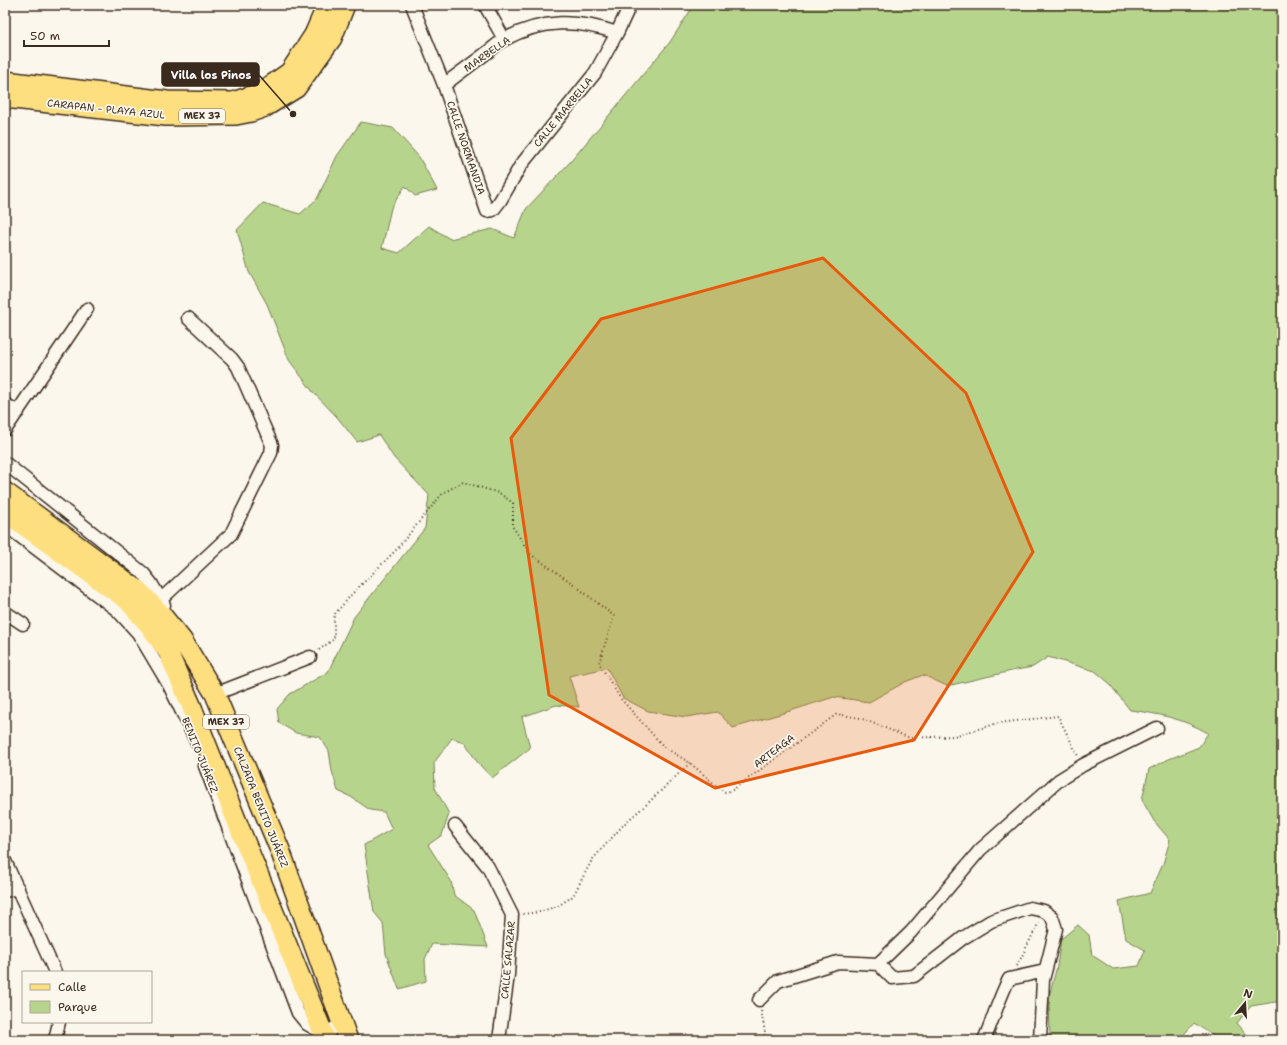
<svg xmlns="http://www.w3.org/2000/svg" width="1287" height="1045" font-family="'Shantell Sans',sans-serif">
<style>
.green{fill:#b7d48c;stroke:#797f55}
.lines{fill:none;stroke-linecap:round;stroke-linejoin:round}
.street-casing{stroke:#3b2a1e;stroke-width:15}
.primary-casing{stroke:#3b2a1e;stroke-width:22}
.path{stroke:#3b2a1e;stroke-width:2;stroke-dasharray:1 3;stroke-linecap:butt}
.street{stroke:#fbf7ec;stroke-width:12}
.primary{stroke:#fedf80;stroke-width:19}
.marked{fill:#e8590c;fill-opacity:0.2;stroke:#e8590c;stroke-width:3;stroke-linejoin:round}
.labels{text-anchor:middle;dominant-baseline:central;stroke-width:3.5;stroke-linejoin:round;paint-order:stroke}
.shield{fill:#fbf7ec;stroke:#75685c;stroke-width:1}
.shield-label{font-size:9px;font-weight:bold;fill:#3b2a1e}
.street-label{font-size:10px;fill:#3b2a1e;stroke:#fbf7ec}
.leader{fill:none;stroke:#3b2a1e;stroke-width:1.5}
.callout-dot{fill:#3b2a1e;stroke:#fbf7ec;stroke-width:1.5}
.callout{fill:#3b2a1e;stroke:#3b2a1e;stroke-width:1.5}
.callout-label{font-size:11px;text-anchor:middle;font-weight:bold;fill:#fff}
</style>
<rect width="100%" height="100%" fill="#fbf7ec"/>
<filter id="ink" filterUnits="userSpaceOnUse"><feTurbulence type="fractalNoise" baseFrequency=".025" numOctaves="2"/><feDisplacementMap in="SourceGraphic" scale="8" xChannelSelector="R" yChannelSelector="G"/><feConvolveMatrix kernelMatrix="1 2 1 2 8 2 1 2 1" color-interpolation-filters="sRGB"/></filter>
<g filter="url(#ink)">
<path class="green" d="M694 5H1282V1001L1251 1006 1237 1023 1249 1037 1247 1040H1220L1194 1023 1179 1040H1050L1049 997 1057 966 1061 939 1078 925 1089 935 1092 955 1113 969 1139 966 1145 950 1126 939 1119 901 1150 893 1163 864 1170 840 1154 821 1142 800 1149 769 1169 759 1199 747 1208 733C1181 718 1160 714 1130 710L1108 682 1095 671 1048 657 1033 667 1016 670 947 686 923 675 905 682 869 702 834 697 790 711 733 728 718 712 686 717 648 711 623 698 607 668 569 676 579 707 556 705 522 717 530 748 492 778 478 763 464 742 452 738 434 763 435 788 449 814 442 835 428 845 451 881 454 895 474 910 488 947 432 944 425 959 426 981 399 989 386 954 383 923 374 912 364 845 392 829 384 812 370 810 351 797 338 791 332 771 329 751 320 737 296 733 279 723 277 709 290 694 328 672 354 617 425 528 429 495 394 458 379 435 357 442 337 417 313 392 289 360 267 304 249 272 237 230 263 203 300 214 317 199 337 156 361 122 393 128 419 157 437 190 415 196 405 186 391 208 382 248 399 253 429 226 450 239 492 229 514 238 526 209 571 161 670 42Z"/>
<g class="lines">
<defs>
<path id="street" d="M412 5 444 85 487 211 493 210 500 201 521 165 595 73 617 33 630 5
M485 5 504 39
M444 85C458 74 472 64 485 54 492 49 498 43 505 39 543 19 577 19 617 33
M5 404 18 412
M5 430 87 309
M5 463 143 573 151 583 164 605
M5 525 117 610 138 633 169 685 197 743
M154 606 231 534 271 453 272 445 238 367 232 359 188 318
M5 612 23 624
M215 694 310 657
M205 766 298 1013 307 1024 323 1033 342 1025
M455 826 488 867 512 915 508 975 499 1040
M5 861 55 972
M5 891 18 888
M878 964 892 978 914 976 963 938 991 921 1030 908 1044 911 1052 917 1056 929 1043 980 1040 1040
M759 1000 778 981 838 962 878 964 911 932 980 850 1059 780 1083 765 1157 728
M55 1040 59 1022
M984 1040C993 1020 999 998 1009 979L1045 971"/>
<path id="primary" d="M5 81 167 101 233 102 260 93 290 72 314 35 327 5
M5 98 166 116 236 115 251 112 265 107 296 88 332 38 345 5
M5 492 139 591 160 613 182 640 215 694 280 850 348 1040
M5 512 127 600 149 625 168 652 191 705 239 827 326 1040"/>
</defs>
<use href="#street" class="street-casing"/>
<use href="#primary" class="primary-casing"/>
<path class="path" d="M319 650 334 639V615L352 594 396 550 443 493 463 482 499 493 513 503V527L530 554 572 583 614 616 599 663 620 698 664 747 690 763 724 792 731 791 837 714 860 718 910 738 954 736 999 723 1058 716 1078 756
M523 914 539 912 558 906 573 896 592 860 626 822 647 804 690 763
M1017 966 1039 922
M761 1011 765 1032 764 1040"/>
<use href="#street" class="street"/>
<use href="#primary" class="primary"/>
</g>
</g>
<path class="marked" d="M823 258 966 393 1033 552 914 740 715 788 549 695 511 438 601 319Z"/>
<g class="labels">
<g class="shield">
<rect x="179" y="109" width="46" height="14" rx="3"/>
<rect x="203" y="715" width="46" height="14" rx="3"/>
</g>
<g class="shield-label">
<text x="202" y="116">MEX 37</text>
<text x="226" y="722">MEX 37</text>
</g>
<g class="street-label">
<text transform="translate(487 54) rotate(-35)">MARBELLA</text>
<text transform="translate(106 109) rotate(6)">CARAPAN - PLAYA AZUL</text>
<text transform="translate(563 112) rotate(-51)">CALLE MARBELLA</text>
<text transform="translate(466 148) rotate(71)">CALLE NORMANDIA</text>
<text transform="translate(774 751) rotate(-37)">ARTEAGA</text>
<text transform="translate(200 755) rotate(68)">BENITO JUÁREZ</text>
<text transform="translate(261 807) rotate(68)">CALZADA BENITO JUÁREZ</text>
<text transform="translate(508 960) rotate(-85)">CALLE SALAZAR</text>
</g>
</g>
<path class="leader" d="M293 114L259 75"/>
<circle class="callout-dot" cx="293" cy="114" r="4"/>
<rect class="callout" x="162" y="63" width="97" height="23" rx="4"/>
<g class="callout-label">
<text x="211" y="79">Villa los Pinos</text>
</g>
<rect width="1287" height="1045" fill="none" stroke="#fbf7ec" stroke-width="20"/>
<rect x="10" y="10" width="1267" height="1025" fill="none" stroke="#3b2a1e" stroke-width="1.5" filter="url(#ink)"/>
<rect x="22" y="971" width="130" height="52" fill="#fbf7ec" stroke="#aea59a"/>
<rect x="30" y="984" width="20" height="6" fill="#fedf80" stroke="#aea59a"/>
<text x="58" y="991" font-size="12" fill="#3b2a1e">Calle</text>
<rect x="30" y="1001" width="20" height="12" fill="#b7d48c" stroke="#aea59a"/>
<text x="58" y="1011" font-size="12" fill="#3b2a1e">Parque</text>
<g transform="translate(1245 1003) rotate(18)" stroke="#fbf7ec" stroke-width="3" paint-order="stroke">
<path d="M0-3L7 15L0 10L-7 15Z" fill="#3b2a1e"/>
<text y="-6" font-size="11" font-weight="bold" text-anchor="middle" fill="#3b2a1e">N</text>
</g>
<path d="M24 40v6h85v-6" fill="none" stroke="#3b2a1e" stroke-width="2"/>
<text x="30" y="40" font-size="12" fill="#3b2a1e" stroke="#fbf7ec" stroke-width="3" paint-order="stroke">50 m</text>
</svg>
